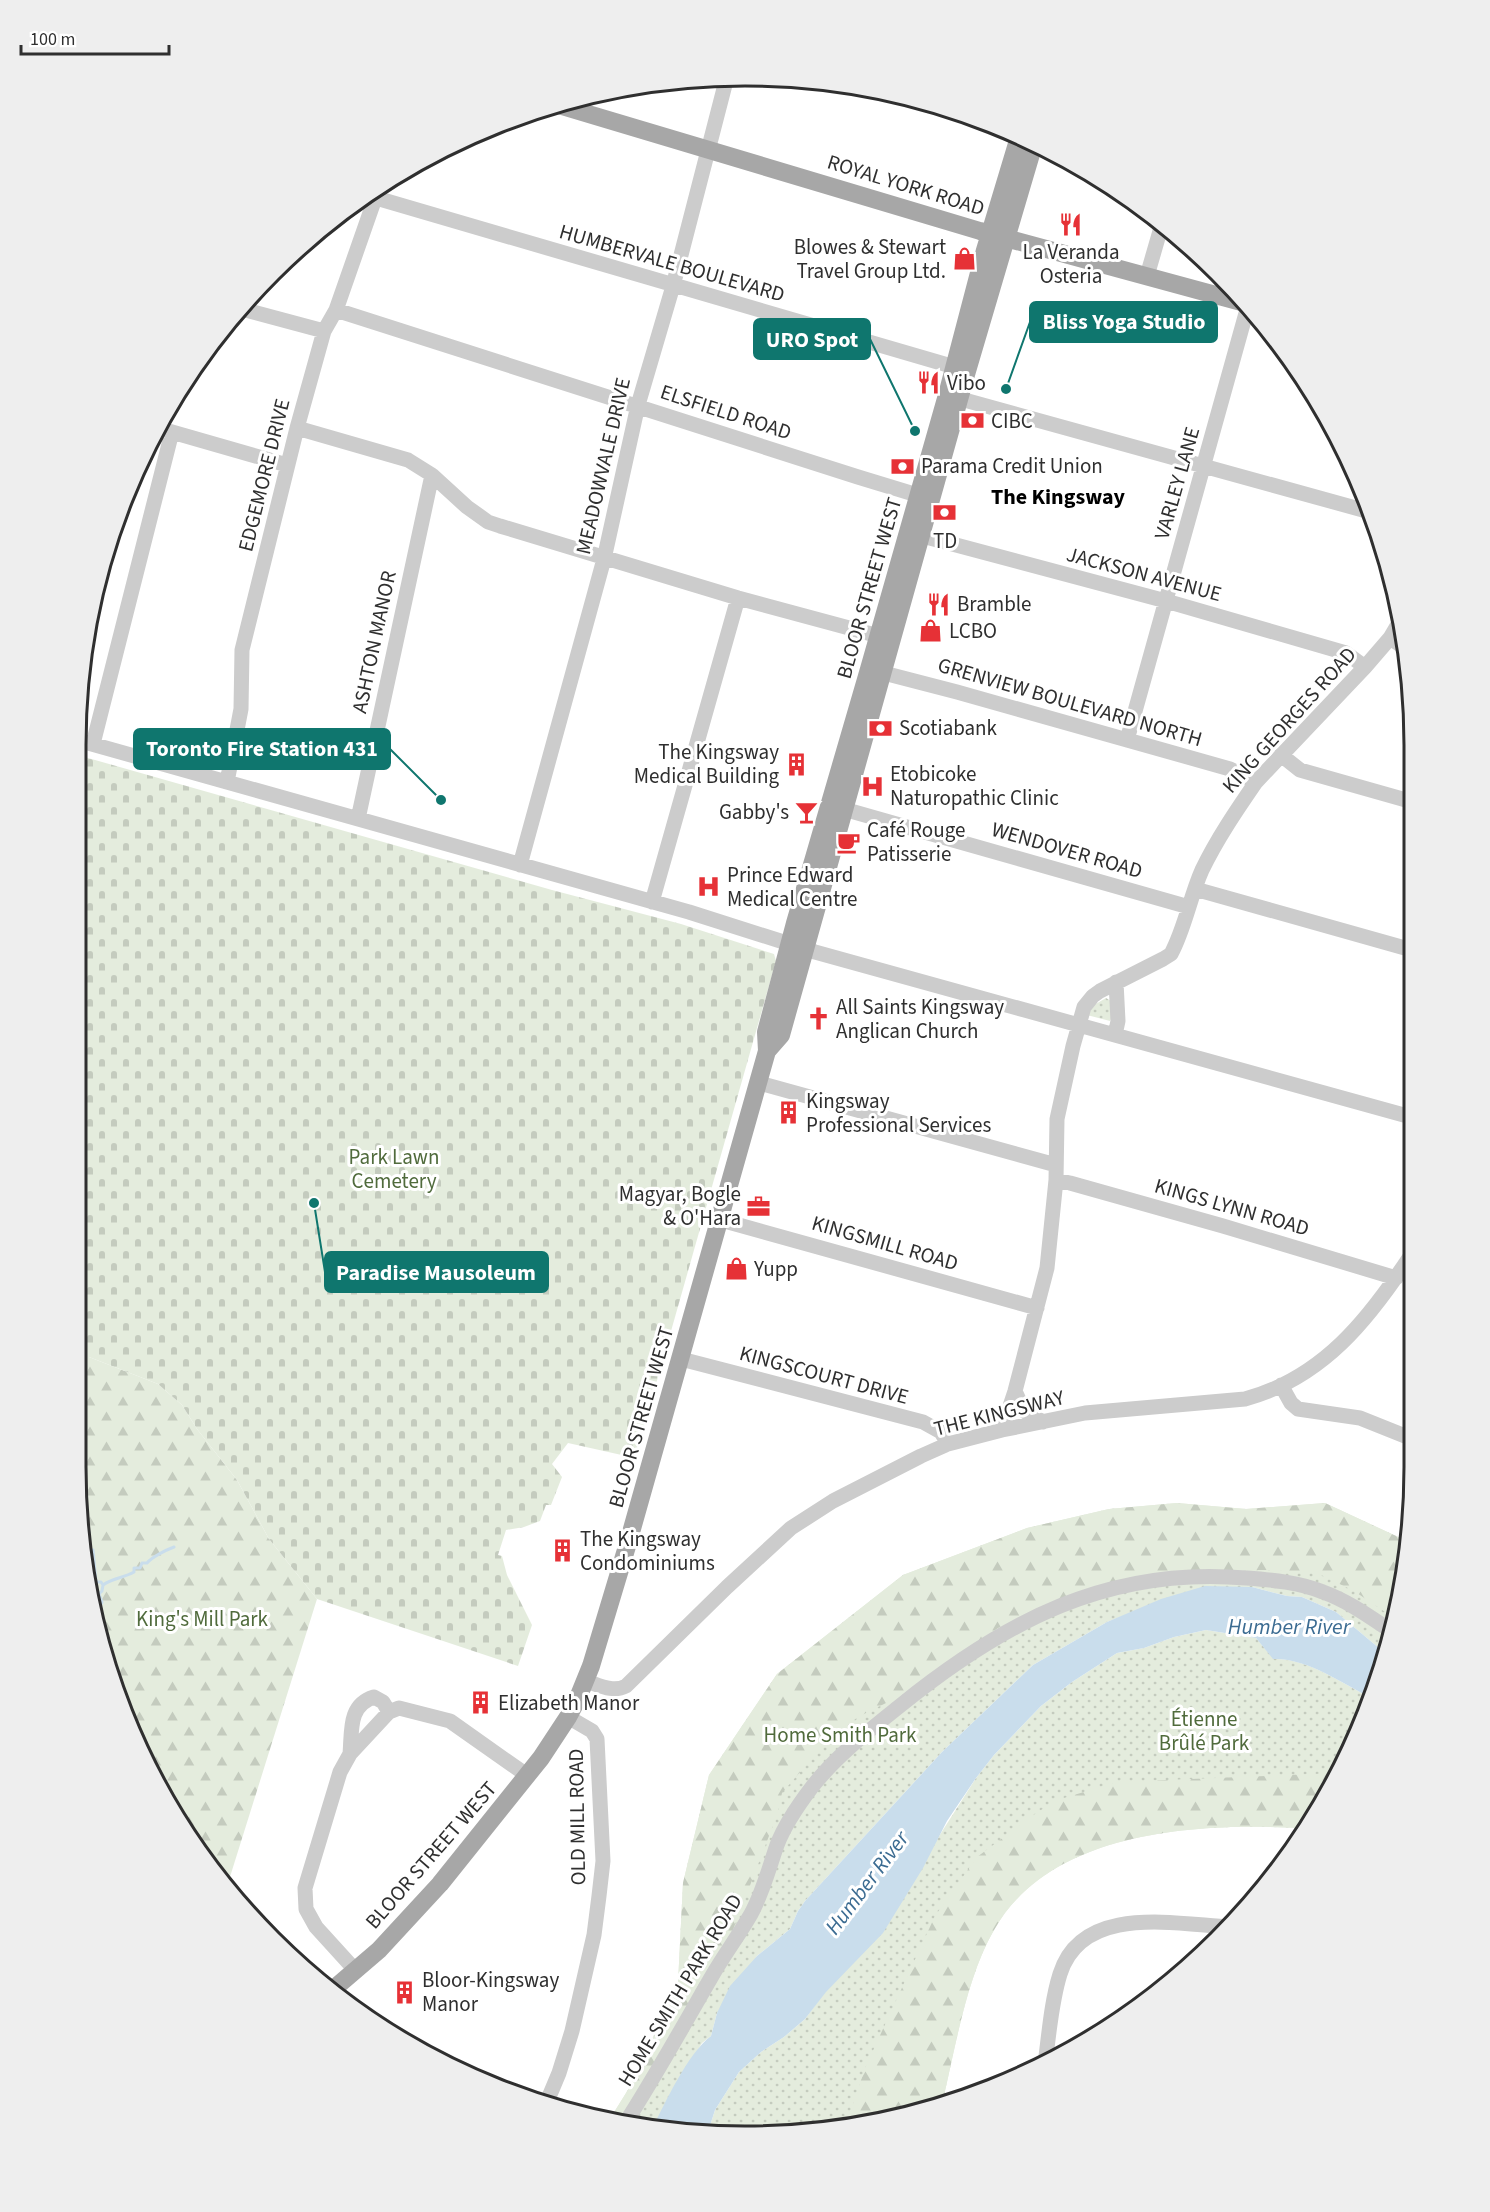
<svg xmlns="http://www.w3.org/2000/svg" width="1490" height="2212" font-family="'Source Sans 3',sans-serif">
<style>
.grass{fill:url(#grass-dots)}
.forest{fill:url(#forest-firs)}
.cemetery{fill:url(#cemetery-stones)}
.water{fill:#c9ddec}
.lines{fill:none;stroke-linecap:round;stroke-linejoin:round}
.stream{stroke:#c9ddec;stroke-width:3}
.minor{stroke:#ccc;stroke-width:15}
.major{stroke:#a7a7a7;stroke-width:18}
.labels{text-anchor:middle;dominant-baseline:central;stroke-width:6;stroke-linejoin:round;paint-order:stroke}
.street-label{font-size:21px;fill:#2f2f2f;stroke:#fff}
.poi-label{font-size:21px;fill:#2f2f2f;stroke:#fff;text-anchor:start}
.park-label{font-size:21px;fill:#506b3c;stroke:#fff}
.neighbourhood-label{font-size:22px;font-weight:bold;fill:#000;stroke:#fff}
.water-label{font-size:22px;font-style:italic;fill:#3c6c92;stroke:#fff}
.rim{fill:none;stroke:#2f2f2f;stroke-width:3}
.leader{fill:none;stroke:#0f766e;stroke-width:2}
.callout-dot{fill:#0f766e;stroke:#fff;stroke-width:2}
.callout{fill:#0f766e;stroke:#0f766e;stroke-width:2}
.callout-label{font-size:22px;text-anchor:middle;font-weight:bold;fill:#fff}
</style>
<defs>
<pattern id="grass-dots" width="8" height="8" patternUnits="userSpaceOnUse" patternTransform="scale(1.5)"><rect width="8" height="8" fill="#e4ecdd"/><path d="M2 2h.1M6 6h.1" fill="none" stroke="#c4cbbe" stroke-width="1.8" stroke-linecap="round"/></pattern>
<pattern id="forest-firs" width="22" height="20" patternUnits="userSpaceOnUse" patternTransform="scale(1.5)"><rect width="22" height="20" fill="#e4ecdd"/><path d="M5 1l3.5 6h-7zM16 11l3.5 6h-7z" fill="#c4cbbe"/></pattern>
<pattern id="cemetery-stones" width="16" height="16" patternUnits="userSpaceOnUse" patternTransform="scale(1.5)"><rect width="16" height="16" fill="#e4ecdd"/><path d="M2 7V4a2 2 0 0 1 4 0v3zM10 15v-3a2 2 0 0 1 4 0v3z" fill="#c4cbbe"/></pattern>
</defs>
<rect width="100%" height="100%" fill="#fff"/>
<path class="grass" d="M1106 998 1111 1001 1112 1017 1110 1021 1087 1015 1094 1005Z
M1177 1503 1246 1509 1325 1503 1409 1542V1555L1386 1654 1336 1612 1302 1597 1287 1596 1252 1587 1128 1614 1107 1622 1033 1665 942 1752 805 1901 798 1911 790 1929 757 1956 717 2013 711 2036 702 2043 652 2129 608 2122 631 2085 678 1983 683 1883 709 1775 777 1674 903 1575 1027 1528 1109 1509Z
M1206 1630 1256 1638 1274 1659C1308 1658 1343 1684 1373 1699L1346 1763 1302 1828C1200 1823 1051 1829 994 1930 966 1978 955 2050 942 2104L876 2124 707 2135 715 2110 739 2072 761 2052 784 2037 805 2019 934 1844 976 1778 994 1755 1041 1706 1072 1682 1117 1653 1144 1648 1174 1637Z"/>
<path class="forest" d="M81 1357H89L158 1384 182 1405 197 1429 237 1480 269 1539 317 1599 229 1880 224 1883 188 1840 110 1682 81 1555Z
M1177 1503 1246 1509 1325 1503 1409 1542V1555L1394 1618 1354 1591 1317 1573 1268 1570H1208L1124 1578 1046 1605 998 1628 904 1694 858 1717 825 1743 782 1793 777 1815 731 1935 618 2125 608 2122 631 2085 678 1983 683 1883 709 1775 777 1674 903 1575 1027 1528 1109 1509Z
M1339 1773 1302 1828C1200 1823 1051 1829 994 1930 966 1978 955 2050 942 2104L876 2124 846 2126 865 2068 935 1916 977 1857 1039 1811 1064 1798 1117 1782Z"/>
<path class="cemetery" d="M81 756 552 890 681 924 774 954 776 961 635 1458 568 1443 552 1464 562 1477 551 1505H546L540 1521 524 1527 506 1530 498 1555 502 1556 507 1575 532 1625 518 1666 317 1599 269 1539 237 1480 197 1429 182 1405 158 1384 89 1357H81Z"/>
<path class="water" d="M1205 1586 1252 1587 1287 1596 1302 1597 1336 1612 1386 1654 1380 1682 1373 1699C1343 1684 1308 1658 1273 1659L1256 1638 1206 1630 1174 1637 1144 1648 1117 1653 1072 1682 1041 1706 994 1755 976 1778 947 1821 923 1868 883 1933 826 1992 805 2019 784 2037 761 2052 739 2072 715 2110 707 2135 652 2129C665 2103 688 2053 711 2036L717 2013 730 1986 757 1956 790 1929 798 1911 805 1901 942 1752 1033 1665 1107 1622 1161 1599Z"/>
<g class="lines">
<path class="stream" d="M81 1518 89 1532
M93 1550 96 1582H101L103 1585
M95 1617 102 1602 99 1594 102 1591 103 1585C112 1578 124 1578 134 1572V1568H140L142 1563H147C152 1557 166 1550 174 1547"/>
<path class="minor" d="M366 195 965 370
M1147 276 1162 224
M238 308 324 331
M336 310 858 477 927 498
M950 396 1370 512
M158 428 287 465
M297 428 408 460 432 475 467 507 488 522 500 526 738 598 890 639
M911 533 1166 601 1346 653 1365 667
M1390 638 1405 648
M872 670 957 692 1230 769 1256 782
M1127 740 1248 306
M81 741 689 912 815 952 1411 1117
M93 744 172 432
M1281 755 1300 770 1307 772 1413 802
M227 782 241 709 242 650 297 428 324 331 336 310 379 187
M833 806 1189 907
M358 819 432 475
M520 865 604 559 638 405 673 286 727 77
M1195 889 1412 950
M652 902 738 598
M1115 1035 1118 1021 1116 982
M759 1083 1056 1165
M1056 1180 1070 1183 1223 1226 1396 1278
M721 1220 1037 1308
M681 1359 923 1422 941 1432 948 1444
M1281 1385 1291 1403 1298 1409 1360 1418 1410 1438
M1015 1391 1024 1411 1043 1422
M1002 1430 1015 1391 1047 1268 1056 1180 1057 1119 1073 1046 1084 1007 1093 996 1100 991 1163 959 1171 954C1185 928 1190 897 1202 870 1217 839 1236 811 1256 782L1365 667 1390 638 1400 621
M586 1681C599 1685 613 1693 626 1686L727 1587 791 1528 833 1501 921 1456 948 1444 1002 1430 1085 1413 1245 1399C1323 1378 1369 1319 1411 1255
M350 1754C352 1731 348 1705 374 1697L383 1702 389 1712
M356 1971 316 1927 306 1909 305 1888 340 1772 350 1754 389 1712 399 1708 450 1721 528 1776
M1045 2064C1049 2035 1051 2003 1060 1974 1082 1904 1174 1924 1230 1927
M546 2104 559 2073 572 2031 594 1935 599 1896 603 1861 597 1739 592 1731 568 1717
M624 2125C655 2077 683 2026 712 1976 724 1955 739 1935 751 1914 763 1892 769 1868 777 1845 785 1824 799 1804 812 1787 837 1755 870 1730 901 1705 1005 1621 1109 1566 1246 1578 1272 1580 1299 1582 1323 1592 1348 1601 1370 1617 1391 1631"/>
<path class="major" d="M555 104 980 231 1245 303
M767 1051 781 1035 967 371 1034 144
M330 1992 379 1950 440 1884 541 1758 568 1717 578 1698 591 1666 628 1543 767 1051 766 1032 795 923 869 669 947 395 985 250 1019 137"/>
</g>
<defs>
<symbol id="restaurant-bare" viewBox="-9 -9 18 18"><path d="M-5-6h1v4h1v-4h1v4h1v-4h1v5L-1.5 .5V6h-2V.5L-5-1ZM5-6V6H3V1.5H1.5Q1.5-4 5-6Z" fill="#e63136" stroke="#fff" stroke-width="2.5" paint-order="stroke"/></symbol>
<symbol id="shop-bare" viewBox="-9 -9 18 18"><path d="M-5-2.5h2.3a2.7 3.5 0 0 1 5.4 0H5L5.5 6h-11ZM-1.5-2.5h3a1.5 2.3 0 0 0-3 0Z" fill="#e63136" stroke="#fff" stroke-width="2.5" paint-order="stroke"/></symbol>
<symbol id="bank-bare" viewBox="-9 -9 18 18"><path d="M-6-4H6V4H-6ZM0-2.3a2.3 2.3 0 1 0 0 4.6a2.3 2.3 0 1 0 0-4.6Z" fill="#e63136" stroke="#fff" stroke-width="2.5" paint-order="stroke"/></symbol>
<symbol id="building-bare" viewBox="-9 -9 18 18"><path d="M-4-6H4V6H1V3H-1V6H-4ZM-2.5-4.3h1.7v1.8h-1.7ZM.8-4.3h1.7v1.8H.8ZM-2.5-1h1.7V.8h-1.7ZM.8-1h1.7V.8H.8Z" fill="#e63136" stroke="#fff" stroke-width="2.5" paint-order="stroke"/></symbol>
<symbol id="hospital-bare" viewBox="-9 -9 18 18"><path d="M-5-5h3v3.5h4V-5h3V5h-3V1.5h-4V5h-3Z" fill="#e63136" stroke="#fff" stroke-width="2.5" paint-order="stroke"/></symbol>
<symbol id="bar-bare" viewBox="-9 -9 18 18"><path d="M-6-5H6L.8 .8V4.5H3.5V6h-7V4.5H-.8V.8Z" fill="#e63136" stroke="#fff" stroke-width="2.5" paint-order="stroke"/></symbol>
<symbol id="cafe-bare" viewBox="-9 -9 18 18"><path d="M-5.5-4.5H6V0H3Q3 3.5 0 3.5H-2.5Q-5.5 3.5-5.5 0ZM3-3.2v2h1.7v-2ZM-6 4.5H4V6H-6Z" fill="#e63136" stroke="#fff" stroke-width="2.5" paint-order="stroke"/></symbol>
<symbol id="church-bare" viewBox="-9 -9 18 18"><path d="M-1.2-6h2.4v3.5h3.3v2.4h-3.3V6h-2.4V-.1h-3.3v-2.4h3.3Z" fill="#e63136" stroke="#fff" stroke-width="2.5" paint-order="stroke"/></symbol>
<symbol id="office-bare" viewBox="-9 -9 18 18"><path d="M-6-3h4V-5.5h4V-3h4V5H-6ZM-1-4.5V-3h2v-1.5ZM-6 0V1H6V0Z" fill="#e63136" stroke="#fff" stroke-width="2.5" paint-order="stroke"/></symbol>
</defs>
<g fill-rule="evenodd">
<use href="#restaurant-bare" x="1054" y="208" width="33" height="33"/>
<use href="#shop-bare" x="948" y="242" width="33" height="33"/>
<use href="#restaurant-bare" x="912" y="366" width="33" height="33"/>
<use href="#bank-bare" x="956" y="404" width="33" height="33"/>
<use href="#bank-bare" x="886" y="450" width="33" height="33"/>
<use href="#bank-bare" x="928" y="496" width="33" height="33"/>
<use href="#restaurant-bare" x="922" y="588" width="33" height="33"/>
<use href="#shop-bare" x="914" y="614" width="33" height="33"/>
<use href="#bank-bare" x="864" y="712" width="33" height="33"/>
<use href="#building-bare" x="780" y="748" width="33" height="33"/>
<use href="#hospital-bare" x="856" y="770" width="33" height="33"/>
<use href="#bar-bare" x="790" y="796" width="33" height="33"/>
<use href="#cafe-bare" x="832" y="826" width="33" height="33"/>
<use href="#hospital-bare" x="692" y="870" width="33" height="33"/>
<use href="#church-bare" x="802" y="1002" width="33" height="33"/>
<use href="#building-bare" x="772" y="1096" width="33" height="33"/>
<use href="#office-bare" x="742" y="1190" width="33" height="33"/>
<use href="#shop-bare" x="720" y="1252" width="33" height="33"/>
<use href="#building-bare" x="546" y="1534" width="33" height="33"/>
<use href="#building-bare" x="464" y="1686" width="33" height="33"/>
<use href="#building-bare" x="388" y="1976" width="33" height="33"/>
</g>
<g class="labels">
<g class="street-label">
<text transform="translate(906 185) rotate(17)">ROYAL YORK ROAD</text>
<text transform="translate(672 263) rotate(16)">HUMBERVALE BOULEVARD</text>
<text transform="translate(726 412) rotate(18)">ELSFIELD ROAD</text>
<text transform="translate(603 466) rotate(-77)">MEADOWVALE DRIVE</text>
<text transform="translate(264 475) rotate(-76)">EDGEMORE DRIVE</text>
<text transform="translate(1177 483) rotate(-74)">VARLEY LANE</text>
<text transform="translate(1144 574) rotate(15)">JACKSON AVENUE</text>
<text transform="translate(869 588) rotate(-74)">BLOOR STREET WEST</text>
<text transform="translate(374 642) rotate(-78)">ASHTON MANOR</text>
<text transform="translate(1070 702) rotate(16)">GRENVIEW BOULEVARD NORTH</text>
<text transform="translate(1289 720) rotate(-48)">KING GEORGES ROAD</text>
<text transform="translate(1067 850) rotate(16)">WENDOVER ROAD</text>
<text transform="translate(1232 1207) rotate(16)">KINGS LYNN ROAD</text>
<text transform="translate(885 1243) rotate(16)">KINGSMILL ROAD</text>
<text transform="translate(824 1375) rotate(15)">KINGSCOURT DRIVE</text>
<text transform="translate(999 1413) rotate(-14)">THE KINGSWAY</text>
<text transform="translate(641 1417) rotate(-74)">BLOOR STREET WEST</text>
<text transform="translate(577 1817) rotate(-91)">OLD MILL ROAD</text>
<text transform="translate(431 1855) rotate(-49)">BLOOR STREET WEST</text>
<text transform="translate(680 1990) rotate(-59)">HOME SMITH PARK ROAD</text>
</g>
<g class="poi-label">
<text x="946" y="247" text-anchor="end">Blowes &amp; Stewart<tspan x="946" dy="24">Travel Group Ltd.</tspan></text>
<text x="1071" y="252" text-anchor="middle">La Veranda<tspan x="1071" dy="24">Osteria</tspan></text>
<text x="947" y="383">Vibo</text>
<text x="991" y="421">CIBC</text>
<text x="921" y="466">Parama Credit Union</text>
<text x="945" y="541" text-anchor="middle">TD</text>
<text x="957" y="604">Bramble</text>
<text x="949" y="631">LCBO</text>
<text x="899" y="728">Scotiabank</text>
<text x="779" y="752" text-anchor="end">The Kingsway<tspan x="779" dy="24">Medical Building</tspan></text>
<text x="890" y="774">Etobicoke<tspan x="890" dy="24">Naturopathic Clinic</tspan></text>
<text x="789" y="812" text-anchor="end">Gabby's</text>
<text x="867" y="830">Café Rouge<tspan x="867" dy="24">Patisserie</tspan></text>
<text x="727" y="875">Prince Edward<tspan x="727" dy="24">Medical Centre</tspan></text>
<text x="836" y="1007">All Saints Kingsway<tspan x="836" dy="24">Anglican Church</tspan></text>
<text x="806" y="1101">Kingsway<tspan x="806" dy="24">Professional Services</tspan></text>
<text x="741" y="1194" text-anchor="end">Magyar, Bogle<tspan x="741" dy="24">&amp; O'Hara</tspan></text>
<text x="754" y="1269">Yupp</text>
<text x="580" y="1539">The Kingsway<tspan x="580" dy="24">Condominiums</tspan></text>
<text x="498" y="1703">Elizabeth Manor</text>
<text x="422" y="1980">Bloor-Kingsway<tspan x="422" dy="24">Manor</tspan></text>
</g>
<g class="park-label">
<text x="394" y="1157">Park Lawn<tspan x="394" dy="24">Cemetery</tspan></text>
<text x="202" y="1619">King's Mill Park</text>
<text x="1204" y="1719">Étienne<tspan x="1204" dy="24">Brûlé Park</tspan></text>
<text x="840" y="1735">Home Smith Park</text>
</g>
<g class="neighbourhood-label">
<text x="1058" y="497">The Kingsway</text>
</g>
<g class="water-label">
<text x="1289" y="1627">Humber River</text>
<text transform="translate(867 1883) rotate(-53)">Humber River</text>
</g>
</g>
<path d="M0 0H1490V2212H0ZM745 86H745A659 659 0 0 1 1404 745V1467A659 659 0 0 1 745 2126H745A659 659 0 0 1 86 1467V745A659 659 0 0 1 745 86Z" fill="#eee" fill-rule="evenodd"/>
<path class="rim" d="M745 86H745A659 659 0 0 1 1404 745V1467A659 659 0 0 1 745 2126H745A659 659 0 0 1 86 1467V745A659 659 0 0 1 745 86Z"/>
<path class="leader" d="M1006 389L1030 322M915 431L870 339M441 800L390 749M314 1203L325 1272"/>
<g class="callout-dot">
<circle cx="1006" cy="389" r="6"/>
<circle cx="915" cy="431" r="6"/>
<circle cx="441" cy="800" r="6"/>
<circle cx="314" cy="1203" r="6"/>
</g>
<g class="callout">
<rect x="1030" y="302" width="187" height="40" rx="6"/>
<rect x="754" y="319" width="116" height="40" rx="6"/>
<rect x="134" y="729" width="256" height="40" rx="6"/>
<rect x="325" y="1252" width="223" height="40" rx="6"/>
</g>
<g class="callout-label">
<text x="1124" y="329">Bliss Yoga Studio</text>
<text x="812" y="347">URO Spot</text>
<text x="262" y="756">Toronto Fire Station 431</text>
<text x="436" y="1280">Paradise Mausoleum</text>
</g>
<path d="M21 45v9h148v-9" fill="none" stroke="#2f2f2f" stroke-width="3"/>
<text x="30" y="45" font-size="18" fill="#2f2f2f" stroke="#ffffff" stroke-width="4.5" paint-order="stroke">100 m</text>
</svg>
